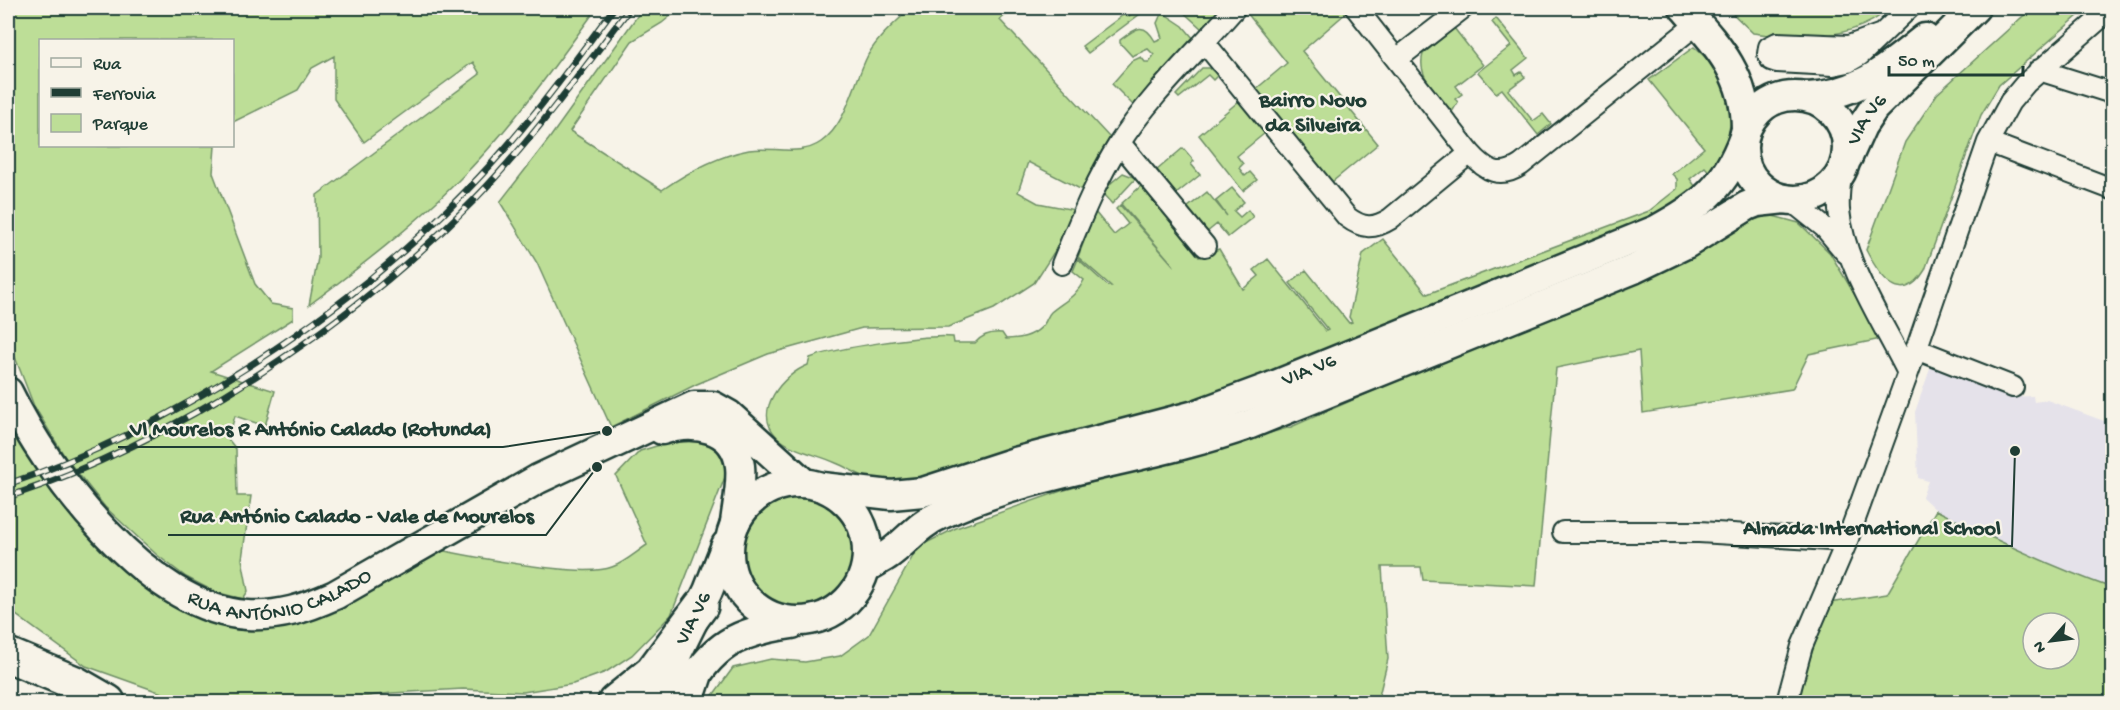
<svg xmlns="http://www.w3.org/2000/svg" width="2120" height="710" font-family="'Gochi Hand',sans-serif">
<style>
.built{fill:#e5e2ea}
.green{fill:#bdde97;stroke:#6e8e66;stroke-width:1.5;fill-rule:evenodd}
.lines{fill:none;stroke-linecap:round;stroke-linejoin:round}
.street-casing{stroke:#1f3d34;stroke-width:24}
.secondary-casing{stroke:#1f3d34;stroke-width:33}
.highway-casing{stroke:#1f3d34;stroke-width:38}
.street{stroke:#f7f3e8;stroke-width:20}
.secondary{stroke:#f7f3e8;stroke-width:28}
.highway{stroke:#f7f3e8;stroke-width:33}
.rail-casing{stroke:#1f3d34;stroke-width:7}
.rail{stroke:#f7f3e8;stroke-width:4.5;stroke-dasharray:14;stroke-linecap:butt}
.labels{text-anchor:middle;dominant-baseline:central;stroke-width:4.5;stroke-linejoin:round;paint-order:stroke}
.street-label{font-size:21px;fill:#1f3d34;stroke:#f7f3e8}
.neighbourhood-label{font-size:22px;font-weight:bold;fill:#1f3d34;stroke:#f7f3e8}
.leader{fill:none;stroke:#1f3d34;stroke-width:2}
.callout-dot{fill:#1f3d34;stroke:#f7f3e8;stroke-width:2}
.callout-label{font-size:22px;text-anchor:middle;font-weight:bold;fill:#1f3d34;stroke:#f7f3e8;stroke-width:4.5;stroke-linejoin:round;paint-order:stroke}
</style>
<rect width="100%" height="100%" fill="#f7f3e8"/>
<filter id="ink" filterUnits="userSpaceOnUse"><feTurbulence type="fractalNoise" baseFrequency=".0167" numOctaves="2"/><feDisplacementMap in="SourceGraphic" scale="12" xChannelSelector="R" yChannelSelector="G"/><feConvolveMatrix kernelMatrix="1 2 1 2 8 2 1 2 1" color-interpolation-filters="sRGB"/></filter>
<g filter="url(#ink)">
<path class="built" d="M1931 366 2000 390 2008 397 2033 396 2034 402 2047 400 2112 424V588L2074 575 1988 537 1936 510 1922 497 1928 481 1918 478 1915 412Z"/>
<path class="green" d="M8 8H597C553 68 510 130 457 182 411 228 361 266 309 305L318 258 317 195 480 74 473 62 364 142 334 99V56L312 68 298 90 233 122 232 40H40V146H215L213 173 255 284 271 304 293 308V319L211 371 275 391 265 426 235 416 228 439 236 449 237 496H251L242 559 248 591 243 599 215 592 186 577 157 555 105 507 65 457 34 406 8 339Z
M643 8H680L662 23 632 41 570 131 662 190C688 172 717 156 749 150 772 146 800 157 821 142 847 124 854 82 868 55 879 36 896 22 911 8H1013L1000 20 1110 138 1082 190 1028 162 1018 192 1038 203 1075 210 1058 246 1034 283 994 309 948 327 862 328 768 354 697 384 611 427 537 263 500 202 549 139Z
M1139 8H1148L1088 53 1082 46 1123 15 1129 16Z
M1179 8H1223L1203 30Z
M1251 8H1341L1346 13 1302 51 1378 144 1332 182 1256 89 1287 63 1247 13Z
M1727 8H1890C1854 41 1799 40 1753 33Z
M2032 8H2056V10L2078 12 2079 8H2087L1999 85 1981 115 1925 270C1901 309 1879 275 1866 250L1905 142 1937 94Z
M1162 12 1183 26 1194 39 1135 107 1112 84 1132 61 1141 57 1145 62H1149L1154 55 1148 49 1132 56 1120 43V40C1136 28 1144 21 1155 41L1162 38 1157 23Z
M1496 18 1528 58 1513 70 1516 75 1521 72 1525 77 1508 90 1533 121 1543 114 1551 124 1538 135 1502 89 1496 93 1478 72 1511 46 1492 22Z
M1454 28 1483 65 1456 86 1462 94 1455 99 1458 102 1452 112C1439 95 1416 77 1423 54Z
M1694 47 1714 65 1732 97 1731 122 1724 150 1713 176 1705 167 1690 179 1698 190 1670 209 1226 391 968 463C938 474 907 486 874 480 860 477 849 468 836 463 817 454 792 451 777 437 751 411 784 374 808 365L810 358C835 348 927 334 953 337L954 343H975C982 335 991 332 1002 333L1006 339C1020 339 1035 336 1044 324 1047 320 1047 316 1051 312 1064 301 1076 297 1084 280L1073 271 1078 259 1108 286H1111L1078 257 1095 212 1114 235 1128 224 1116 209 1120 205 1174 266 1121 204 1142 185 1199 257 1219 249 1243 289 1259 276 1254 270 1268 259 1326 331 1328 330 1290 283 1306 270 1349 323 1352 322 1349 317 1363 254 1383 239 1427 294 1649 211 1677 189V179L1672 174 1704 148 1649 80Z
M1202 68H1209L1218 75 1213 80 1208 75 1179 98 1176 95Z
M1239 101 1265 133 1237 156 1243 164 1239 168 1245 176 1250 172 1257 180 1243 191 1199 135Z
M1183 148 1194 161 1191 164 1200 175 1176 194 1157 170Z
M1123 173 1136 178 1112 204 1103 194 1111 183Z
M1232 188 1244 202 1234 211 1240 217 1248 210 1253 217 1228 237 1217 224 1206 233 1187 208 1207 192 1227 216 1216 201Z
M1769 215 1799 223 1830 253 1881 339 1809 354 1792 389 1643 413 1639 351 1556 368 1536 586 1423 580 1421 567H1382L1388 659 1379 696 1387 702H708L733 668 771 659 805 662 840 656 869 635 918 547 956 528 1061 491 1291 427 1539 318 1639 283 1695 255 1740 225Z
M8 421 27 454 81 528 156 591 224 627 278 629 332 612 440 550C475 557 582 579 612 567 624 563 636 552 647 545L616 476 640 451 696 434 716 445 727 472 671 615 632 655 606 672 573 684 523 692 463 689 392 693 322 702H187L86 666 8 609Z
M742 553a55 55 0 1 1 110 0a55 55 0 1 1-110 0Z
M1936 510C1993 539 2051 567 2112 588V702H1799L1805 673 1829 603 1887 594ZM2033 623H2069V659H2033Z"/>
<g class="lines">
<defs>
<path id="street" d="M1356 8 1470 153C1486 171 1500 179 1521 165L1698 23
M1879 35 1849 46 1777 43 1769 47 1768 54 1771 60 1777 62 1833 65 1848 62 1860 55 1909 8
M1205 43 1347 217C1363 229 1374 229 1390 219L1470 153
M1397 59 1463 8
M2039 70 2112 93
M1988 142 2112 189
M1120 143 1205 246
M1841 173C1840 186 1838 197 1839 210 1844 265 1884 324 1908 373
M1790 200 1825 228 1846 253
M1062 264C1079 223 1095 182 1119 144 1151 94 1197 52 1235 8
M1916 349 2013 387
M1563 532H1699L1847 541
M1787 702 1802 646 1847 541 1908 373 1988 142 2010 102 2026 83 2112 8"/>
<g id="secondary">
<path d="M1684 8C1718 46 1746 75 1746 129"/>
<circle cx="1795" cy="148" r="52"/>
<path d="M1807 97C1859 95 1887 68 1925 38"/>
<path id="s1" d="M1848 157 1862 126 1874 108 1975 8"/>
<path id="s2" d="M8 392C48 475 148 608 247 615 279 617 306 608 335 595L538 479 694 406H713L729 415 804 483"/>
<path d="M662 430C693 421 735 425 740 466 742 484 737 505 735 523"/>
<circle cx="798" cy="552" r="69"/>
<path id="s3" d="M822 487 891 495 923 492 1015 462 1195 415 1268 388 1656 230C1702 205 1725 188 1744 137"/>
<path d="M866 568C873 563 882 559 889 554 907 541 919 524 940 515 1037 469 1147 461 1248 425L1634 269 1686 244 1747 206 1757 202 1785 199"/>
<path d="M684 695C712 645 736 632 792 624"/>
<path id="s4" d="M653 702 708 591 726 545"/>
</g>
<path id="highway" d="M8 655 75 683 108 702
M615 702 652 672 701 606
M686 702 695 675"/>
</defs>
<use href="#street" class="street-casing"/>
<use href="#secondary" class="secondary-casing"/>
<use href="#highway" class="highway-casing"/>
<use href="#street" class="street"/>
<use href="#secondary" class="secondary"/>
<use href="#highway" class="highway"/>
<defs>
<path id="rail" d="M8 484C169 430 348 314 466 191 521 135 568 71 614 8
M8 497C176 441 349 327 473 201 531 142 580 73 630 8"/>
</defs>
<use href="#rail" class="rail-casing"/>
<use href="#rail" class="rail"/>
</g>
</g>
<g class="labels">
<g class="street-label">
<text stroke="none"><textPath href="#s1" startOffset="42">VIA V6</textPath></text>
<text stroke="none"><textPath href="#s3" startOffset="507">VIA V6</textPath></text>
<text stroke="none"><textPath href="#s2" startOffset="374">RUA ANTÓNIO CALADO</textPath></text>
<text stroke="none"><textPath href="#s4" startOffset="93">VIA V6</textPath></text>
</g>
<g class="neighbourhood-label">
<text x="1313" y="102">Bairro Novo<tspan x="1313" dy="25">da Silveira</tspan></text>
</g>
</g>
<path class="leader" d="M607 431L503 447H118M597 467L546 535H168M2015 451L2012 546H1731"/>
<g class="callout-dot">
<circle cx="607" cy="431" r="6"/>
<circle cx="597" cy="467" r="6"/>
<circle cx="2015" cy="451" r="6"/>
</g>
<g class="callout-label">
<text x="311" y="435">Vl Mourelos R António Calado (Rotunda)</text>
<text x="357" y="522">Rua António Calado - Vale de Mourelos</text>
<text x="1872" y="534">Almada International School</text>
</g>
<rect width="2120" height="710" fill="none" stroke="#f7f3e8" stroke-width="30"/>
<rect x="15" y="15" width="2090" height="680" fill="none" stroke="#1f3d34" stroke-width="2" filter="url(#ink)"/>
<rect x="39" y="39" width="195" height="108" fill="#f7f3e8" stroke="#a1aaa0" stroke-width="1.5"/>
<rect x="51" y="58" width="30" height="9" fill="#f7f3e8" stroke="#a1aaa0" stroke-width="1.5"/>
<text x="93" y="69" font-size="18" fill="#1f3d34">Rua</text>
<rect x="51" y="88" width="30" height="9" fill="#1f3d34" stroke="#a1aaa0" stroke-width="1.5"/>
<text x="93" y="99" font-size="18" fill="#1f3d34">Ferrovia</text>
<rect x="51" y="114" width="30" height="18" fill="#bdde97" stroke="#a1aaa0" stroke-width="1.5"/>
<text x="93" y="129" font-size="18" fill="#1f3d34">Parque</text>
<g transform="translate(2051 641) rotate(242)"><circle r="28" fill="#f7f3e8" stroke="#a1aaa0" stroke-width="1.5"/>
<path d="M0-4.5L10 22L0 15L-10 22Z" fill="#1f3d34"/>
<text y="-9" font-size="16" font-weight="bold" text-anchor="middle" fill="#1f3d34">N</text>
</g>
<path d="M1889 66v9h134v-9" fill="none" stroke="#1f3d34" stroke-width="3"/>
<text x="1898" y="66" font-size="18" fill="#1f3d34" stroke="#f7f3e8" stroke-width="4.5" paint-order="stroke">50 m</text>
</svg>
